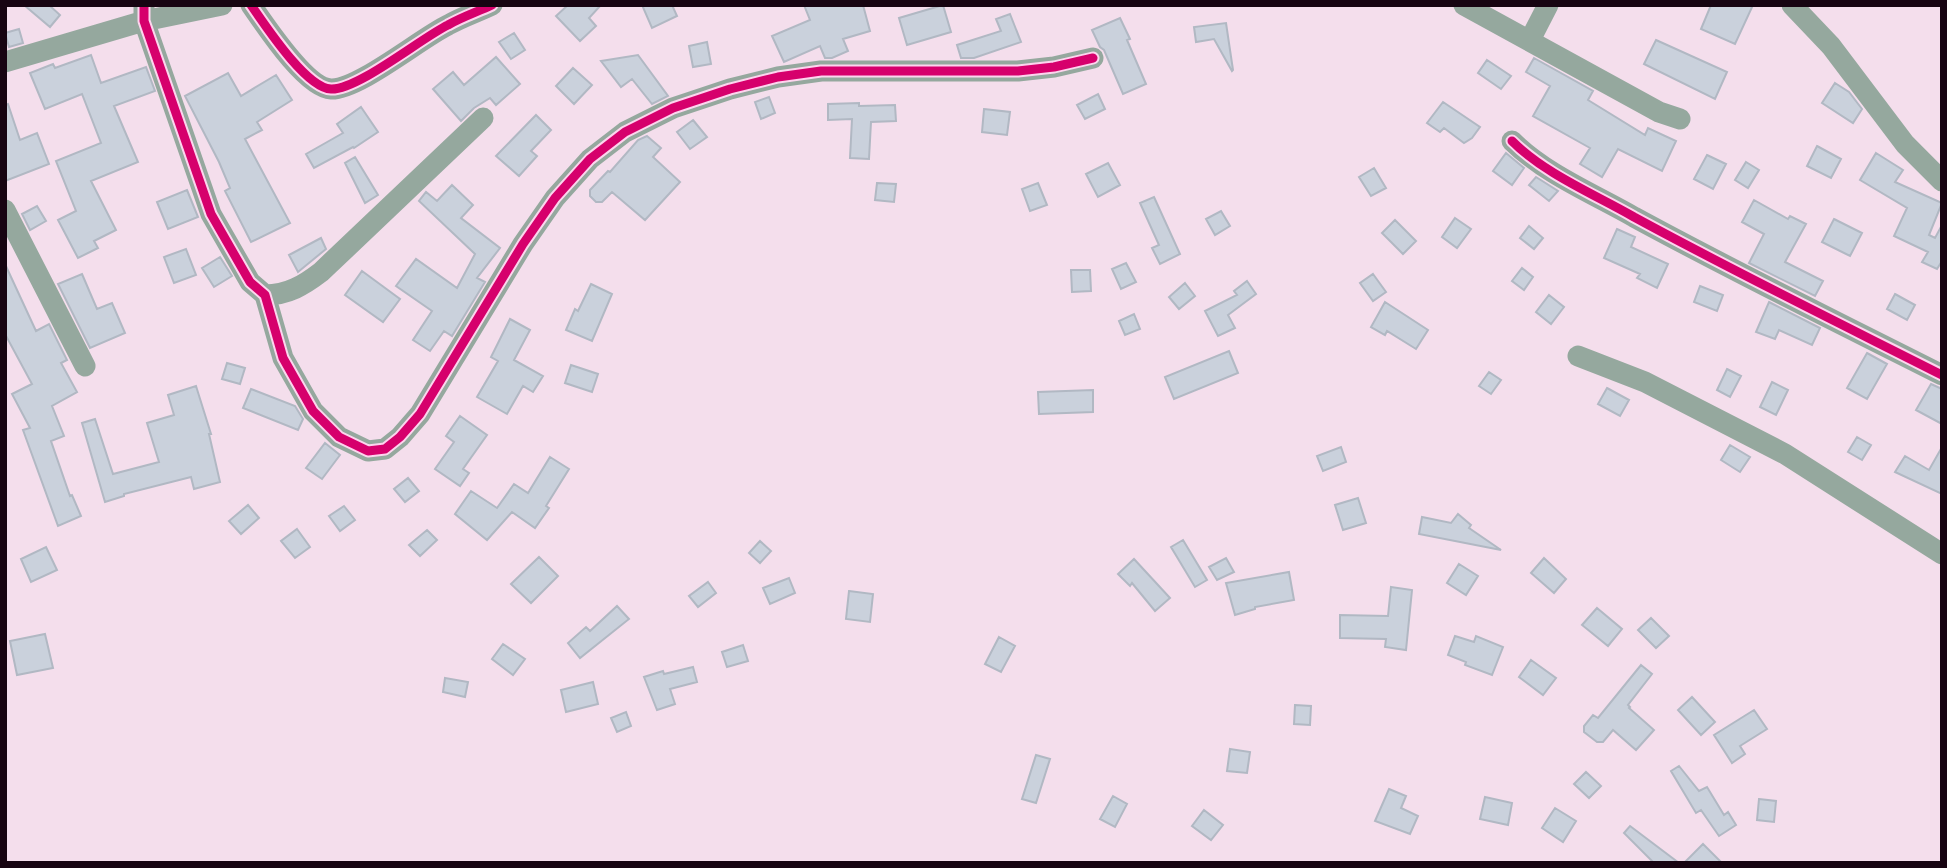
<svg xmlns="http://www.w3.org/2000/svg" width="1947" height="868" font-family="'Work Sans',sans-serif">
<style>
.building{fill:#cad1dc;stroke:#b1b8c3;stroke-width:2}
.lines{fill:none;stroke-linecap:round;stroke-linejoin:round}
.minor{stroke:#95a89e;stroke-width:21}
.cycleway-casing{stroke:#fdd5ee;stroke-width:13}
.cycleway{stroke:#d6006c;stroke-width:9}
</style>
<rect width="100%" height="100%" fill="#f4deec"/>
<path class="building" d="M24 5H49L60 15 50 27Z
M568 5H601L589 18 596 26 580 41 556 16Z
M642 5H672L677 16 652 28Z
M804 5H863L870 31 843 39 848 51 832 58H825L820 46 784 62 772 36 810 20Z
M943 5 951 32 907 45 899 18Z
M1711 5H1753L1735 44 1701 29Z
M1010 14 1021 42 974 58H961L957 45 1001 31 996 19Z
M1120 18 1130 39 1127 40 1146 84 1123 94 1104 50 1100 47 1092 30Z
M1226 23 1233 70 1232 71 1214 39 1196 42 1194 27Z
M19 29 23 43 9 47 5 33Z
M514 33 525 50 511 59 499 42Z
M1656 40 1727 72 1715 99 1644 64Z
M707 42 711 64 693 67 689 46Z
M91 55 101 83 146 67 155 91 114 106 138 162 91 181 116 230 94 241 98 248 78 258 58 220 76 211 56 161 101 143 82 94 45 109 30 73 53 64 55 68Z
M638 55 668 96 652 104 632 79 621 87 601 61Z
M496 57 520 84 496 105 490 98 474 108 461 121 433 89 453 72 464 85Z
M1534 58 1593 91 1588 100 1645 135 1648 128 1676 141 1662 171 1618 149 1602 177 1580 164 1590 148 1533 116 1550 86 1526 72Z
M1487 60 1511 76 1501 89 1478 73Z
M573 68 592 85 574 104 556 86Z
M228 73 241 96 276 75 292 100 257 122 262 130 245 139 290 223 251 242 225 191 230 188 219 162 185 96Z
M1835 83 1849 92 1862 109 1853 123 1822 103Z
M1098 94 1105 109 1085 119 1077 105Z
M769 97 775 113 761 119 755 102Z
M1443 102 1480 127 1472 138 1464 143 1444 128 1440 132 1427 123Z
M859 103V106L895 105 896 121 871 122 869 159 850 158 852 119 828 120V104Z
M8 104 20 140 37 133 49 164 5 181V105Z
M361 107 378 132 354 148 353 147 314 168 306 154 343 133 337 124Z
M984 109 1010 112 1007 135 982 132Z
M536 115 551 130 531 151 537 156 519 176 496 156Z
M693 120 707 137 690 149 677 132Z
M647 136 661 148 653 157 680 182 645 220 612 192 602 202H596L590 196V190L608 171 610 172 638 140Z
M1817 146 1841 159 1831 178 1807 166Z
M1506 153 1524 168 1512 185 1493 171Z
M1876 153 1903 170 1895 182 1942 203 1929 235 1935 238 1942 225V261L1937 269 1922 262 1928 252 1894 236 1907 208 1860 180Z
M1707 155 1726 164 1713 189 1694 179Z
M355 157 378 195 365 203 345 163Z
M1746 162 1759 170 1748 188 1735 180Z
M1108 163 1120 185 1098 197 1086 174Z
M1374 168 1386 188 1371 196 1359 177Z
M1536 177 1558 191 1549 201 1529 185Z
M877 183 896 184 894 202 875 200Z
M1038 183 1047 205 1030 211 1022 189Z
M452 185 473 205 461 218 500 248 477 278 485 282 452 336 444 331 430 351 413 340 432 311 396 286 416 259 457 288 475 254 419 201 426 192 437 201Z
M187 190 198 217 168 229 157 202Z
M1154 197 1180 254 1160 264 1152 248 1159 245 1140 203Z
M1754 200 1788 219 1790 216 1806 224 1785 262 1823 281 1815 296 1749 263 1764 234 1742 222Z
M37 206 46 221 30 230 22 214Z
M1221 211 1230 226 1215 235 1206 219Z
M1455 218 1471 229 1457 248 1442 237Z
M1834 219 1862 233 1850 256 1822 242Z
M1395 220 1416 241 1403 254 1382 233Z
M1529 226 1543 238 1534 249 1520 238Z
M1617 229 1635 237 1631 247 1668 264 1657 288 1637 278 1640 274 1604 258Z
M321 238 326 249 298 272 289 255Z
M186 249 196 275 174 283 164 257Z
M220 257 232 276 214 287 202 268Z
M1126 263 1136 282 1121 289 1112 269Z
M5 264 36 331 49 324 67 360 61 363 77 392 52 406 64 436 51 441 70 496 72 495 81 516 58 526 23 430 30 428 12 394 32 384 5 334Z
M1522 268 1533 277 1524 290 1512 281Z
M1071 270H1090L1091 291 1072 292Z
M362 271 400 299 383 322 345 295Z
M82 274 97 309 112 303 125 333 90 348 58 284Z
M1373 274 1386 292 1373 301 1360 283Z
M1247 281 1256 294 1228 315 1235 328 1218 336 1205 311 1237 295 1234 291Z
M1185 283 1195 296 1179 309 1169 297Z
M591 284 612 294 592 341 566 330 575 309 578 311Z
M1700 286 1723 295 1717 311 1694 302Z
M1895 294 1915 305 1907 320 1887 309Z
M1549 295 1564 307 1551 324 1536 312Z
M1385 302 1428 330 1416 349 1387 331 1385 335 1371 327Z
M1769 302 1820 328 1812 345 1779 330 1775 339 1756 332Z
M1134 314 1140 329 1125 335 1119 321Z
M510 319 530 330 514 360 543 376 533 392 523 386 507 414 477 397 498 361 491 357Z
M1229 351 1238 373 1174 399 1165 377Z
M1867 353 1887 364 1867 399 1847 388Z
M227 363 245 368 240 384 222 379Z
M571 365 598 374 592 392 565 383Z
M1727 369 1741 376 1730 397 1717 390Z
M1489 372 1501 380 1491 394 1479 386Z
M1772 382 1788 390 1776 415 1760 407Z
M1931 384 1942 389V424L1916 410Z
M196 386 211 434H209L220 482 194 489 191 477 124 494V496L105 502 82 423 95 419 113 474 159 462 147 423 174 415 168 395Z
M1607 388 1629 400 1620 416 1598 404Z
M251 389 295 406 303 419 298 430 243 408Z
M1093 390V412L1039 414 1038 392Z
M460 416 487 435 463 469 469 473 460 486 435 469 454 442 446 436Z
M1857 437 1871 445 1862 460 1848 452Z
M325 443 340 455 322 479 306 468Z
M1730 445 1750 457 1740 472 1721 460Z
M1341 447 1346 462 1323 471 1317 456Z
M1942 447V494L1895 472 1905 456 1929 470Z
M550 457 569 469 546 506 549 508 535 528 512 512 487 540 455 514 471 491 497 508 514 484 528 493Z
M408 478 419 491 405 502 394 489Z
M1358 498 1366 523 1343 530 1335 505Z
M248 505 259 518 241 534 229 521Z
M344 506 355 520 340 531 329 516Z
M1458 514 1471 525 1469 528 1501 550 1419 534 1422 517 1451 523Z
M297 529 310 547 295 558 281 541Z
M427 530 437 540 420 556 409 545Z
M1183 540 1207 580 1195 587 1171 547Z
M760 541 771 551 760 563 749 553Z
M46 547 57 570 31 582 21 559Z
M539 557 558 576 531 603 511 584Z
M1226 558 1234 572 1217 580 1209 567Z
M1544 558 1566 579 1554 593 1531 573Z
M1134 559 1170 598 1155 611 1132 583 1130 586 1118 574Z
M1459 564 1478 576 1466 595 1447 583Z
M1289 572 1294 600 1255 607V609L1235 615 1226 583Z
M789 578 795 593 770 604 763 588Z
M708 582 716 593 698 607 689 596Z
M1391 587 1412 590 1406 650 1385 647 1386 639 1340 638V615L1388 616Z
M849 591 873 594 870 622 846 619Z
M617 606 629 619 580 658 568 643 586 627 590 631Z
M1597 608 1622 629 1608 646 1582 625Z
M1651 618 1669 636 1656 648 1638 630Z
M45 634 53 668 17 675 10 641Z
M1455 636 1474 642 1476 636 1503 647 1492 675 1465 665 1466 662 1448 655Z
M999 637 1015 646 1001 672 985 664Z
M503 644 525 659 513 675 492 659Z
M743 645 748 661 727 667 722 652Z
M1531 660 1556 678 1543 695 1519 677Z
M1641 665 1652 674 1628 705 1630 707 1629 708 1654 730 1636 750 1613 730 1603 742H1597L1584 732V726L1593 715 1598 718Z
M693 667 697 682 670 689 675 704 657 710 644 677 663 671 664 674Z
M445 678 468 682 465 697 443 692Z
M593 682 598 704 566 712 561 690Z
M1692 697 1715 722 1701 735 1678 710Z
M1295 705 1311 706 1310 725 1294 724Z
M1754 710 1767 729 1740 746 1745 754 1732 763 1714 735Z
M626 712 631 726 617 732 611 718Z
M1230 749 1250 752 1247 773 1227 771Z
M1036 755 1050 759 1036 803 1022 799Z
M1679 766 1699 791 1707 787 1724 815 1728 812 1736 825 1719 836 1701 810 1696 813 1671 771Z
M1586 772 1601 786 1589 798 1574 784Z
M1389 789 1406 796 1401 808 1418 816 1410 834 1375 821Z
M1113 796 1127 804 1115 827 1100 819Z
M1485 797 1512 803 1508 825 1480 819Z
M1759 799 1776 801 1774 822 1757 820Z
M1555 808 1576 821 1563 842 1542 828Z
M1204 810 1223 825 1211 840 1192 826Z
M1630 826 1679 863H1654L1624 833Z
M1703 844 1722 863H1684Z"/>
<g class="lines">
<path class="minor" d="M144 5V21L211 214 250 282 265 295 283 358 313 411 339 437 368 451 385 449 400 437 420 414 523 244 555 198 590 159 625 132 673 108 730 89 778 77 821 71H1018L1054 67 1093 58
M251 5C265 25 306 88 331 89 358 90 421 38 448 25 462 17 477 12 492 5
M1464 5 1659 112 1680 119
M1792 5 1831 46 1905 144 1942 181
M1530 40 1548 5
M5 62 144 21 222 5
M1512 141C1545 174 1594 194 1634 217 1735 272 1839 323 1942 375
M5 210 85 366
M265 295C288 295 304 285 321 272L483 118
M1578 356 1645 382 1785 454 1942 554"/>
<defs>
<path id="cycleway" d="M144 5V21L211 214 250 282 265 295 283 358 313 411 339 437 368 451 385 449 400 437 420 414 523 244 555 198 590 159 625 132 673 108 730 89 778 77 821 71H1018L1054 67 1093 58
M251 5C265 25 306 88 331 89 358 90 421 38 448 25 462 17 477 12 492 5
M1512 141C1545 174 1594 194 1634 217 1735 272 1839 323 1942 375"/>
</defs>
<use href="#cycleway" class="cycleway-casing"/>
<use href="#cycleway" class="cycleway"/>
</g>
<rect width="1947" height="868" fill="none" stroke="#170411" stroke-width="14"/>
</svg>
